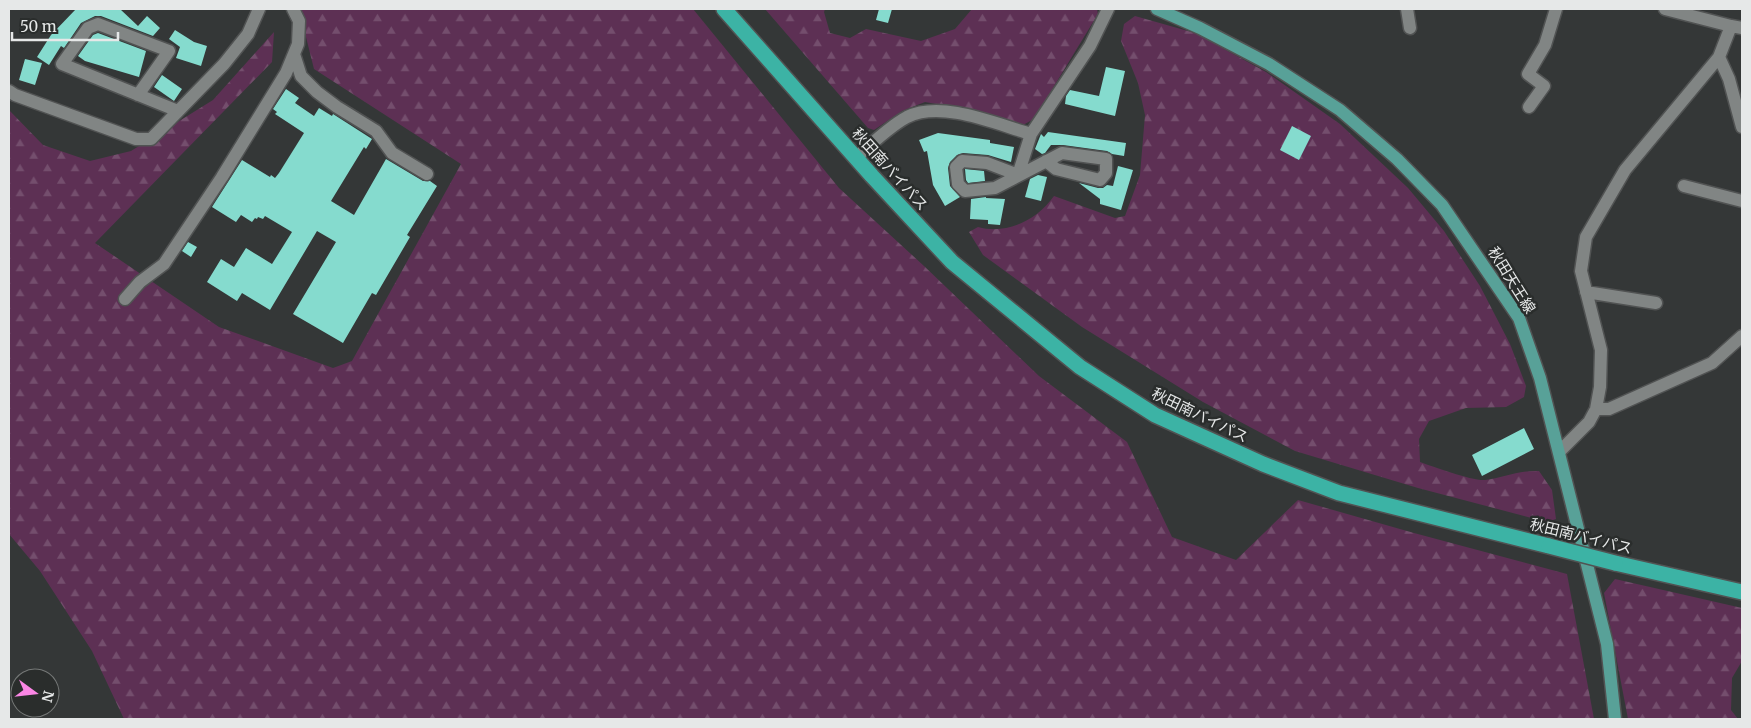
<svg xmlns="http://www.w3.org/2000/svg" width="1751" height="728" font-family="Merriweather,'Noto Sans JP',serif">
<style>
.forest{fill:url(#forest-firs)}
.building{fill:#85dbce}
.lines{fill:none;stroke-linecap:round;stroke-linejoin:round}
.minor-casing{stroke:#515353;stroke-width:15}
.major-casing{stroke:#515353;stroke-width:15}
.highway-casing{stroke:#515353;stroke-width:18}
.minor{stroke:#818584;stroke-width:12}
.major{stroke:#58a198;stroke-width:12}
.highway{stroke:#3cb3a5;stroke-width:15}
.highway-bridge-casing{stroke:#515353;stroke-width:18;stroke-linecap:butt}
.highway-bridge{stroke:#3cb3a5;stroke-width:15}
.labels{text-anchor:middle;dominant-baseline:central;stroke-width:5;stroke-linejoin:round;paint-order:stroke}
.street-label{font-size:15px;fill:#e6e8e8;stroke:#2a2d2c}
</style>
<defs>
<pattern id="forest-firs" width="22" height="20" patternUnits="userSpaceOnUse" patternTransform="scale(1.25)"><rect width="22" height="20" fill="#5d3054"/><path d="M5 1l3.5 6h-7zM16 11l3.5 6h-7z" fill="#744e6d"/></pattern>
</defs>
<rect width="100%" height="100%" fill="#343737"/>
<path class="forest" d="M299 9H693L839 188 924 266 1039 376 1127 442 1172 537 1236 560 1298 500 1414 533 1567 574 1594 719H124L92 651 40 571 9 534V110L43 145 90 161 131 151 213 100 274 32 272 62 95 243 219 327 333 368 352 361 461 164 314 69Z
M765 9H825L824 12 830 33 850 38 866 29 921 41 955 29 972 9H1097L1098 14 1034 119 1021 126 948 106 925 102 902 111 874 130 868 128Z
M1135 16 1195 33 1266 72 1340 124 1408 188 1444 231 1480 286 1510 344 1526 386 1524 397 1506 407 1466 408 1429 421 1419 439 1420 462C1434 467 1472 481 1485 480 1503 478 1520 470 1539 471L1552 490 1556 519 1547 522 1418 488 1295 451 1203 402 1082 327 983 255 969 232 978 227C1007 235 1037 220 1054 196L1115 218 1125 216 1140 175 1145 115 1138 83 1121 41 1124 24Z
M1615 579 1742 608V661L1732 678 1731 710 1738 719H1628L1604 593Z"/>
<path class="building" d="M76 9H120L138 26 147 16 160 28 153 36 101 16H95L81 23 64 48 61 46 49 65 37 57 51 35Z
M879 9H892L888 23 876 20Z
M175 30 194 42 207 46 201 66 176 58 180 47 169 39Z
M98 33 146 51 139 77 85 61 78 56 93 35Z
M25 59 42 63 35 85 19 80Z
M1106 67 1125 71 1115 116 1065 104 1066 96 1070 90 1099 96Z
M162 75 182 89 174 101 154 87Z
M286 89 299 98 295 103 314 116 319 108 332 116 333 114 372 139 366 149 364 147 331 201 354 215 386 159 423 181H430L437 186 407 235 410 237 376 295 372 293 343 343 293 314 336 242 317 231 270 310 242 293 237 301 207 282 221 259 234 267 246 248 272 264 292 232 265 216 263 219 258 217 257 219 255 218 252 222 241 215 236 222 212 207 242 160 270 177 271 175 275 178 279 173 304 133 275 114 277 112 273 109Z
M1292 126 1311 136 1299 160 1280 150Z
M1048 132 1126 143 1124 156 1112 154 1107 151 1063 145H1051L1045 153 1042 154 1035 149 1041 134 1044 137Z
M938 133 990 140V143L1014 147 1011 162 988 155 963 153 957 155 950 162 948 168 950 186 960 197 945 206 933 185 927 151 924 152 919 140Z
M1118 166 1133 170 1121 210 1100 204V199L1079 183 1098 188H1103L1107 185 1113 186Z
M965 169 984 171 985 181 968 183 966 180Z
M1038 175 1047 177 1041 201 1025 197 1030 179Z
M986 197V198L1005 199 1000 225 988 224V220L970 219 971 199Z
M188 242 197 247 191 257 182 251Z
M1524 428 1534 449 1482 476 1472 455Z"/>
<g class="lines">
<defs>
<path id="minor" d="M1407 9 1410 28
M1665 9 1731 26 1742 28
M294 54 301 76 317 92 337 107 376 131 392 153 427 174
M1719 57 1729 79 1742 127
M9 91 15 95 136 139H151L224 64 248 34 259 9
M138 95 169 51 98 24 88 28 62 64 178 111
M1529 107 1544 86 1528 74 1545 45 1556 9
M856 158C870 145 890 126 907 117 942 100 996 124 1031 134
M1018 175 987 163 962 161 956 167 958 184 965 191 995 188 1062 153 1106 159V173L1100 180 1056 169 1046 161
M1018 175 1031 134 1090 46 1108 9
M1684 186 1742 201
M1586 292 1656 303
M125 299 140 282 164 264 222 177 286 73 298 44 299 21 293 9
M1596 409H1609L1712 363 1742 336
M1559 452 1589 422 1596 409 1600 387 1601 350 1581 271 1586 237 1625 170 1719 57 1731 26"/>
<path id="major" d="M1157 9 1200 28 1269 64 1340 110 1397 159 1442 205 1519 318 1540 378 1607 644 1615 719"/>
<path id="highway" d="M724 9 872 176 952 262 1080 367 1155 415 1263 464 1339 493 1549 546
M1615 563 1742 592"/>
</defs>
<use href="#minor" class="minor-casing"/>
<use href="#major" class="major-casing"/>
<use href="#highway" class="highway-casing"/>
<use href="#minor" class="minor"/>
<use href="#major" class="major"/>
<use href="#highway" class="highway"/>
<defs>
<path id="highway-bridge" d="M1549 546 1615 563"/>
</defs>
<use href="#highway-bridge" class="highway-bridge-casing"/>
<use href="#highway-bridge" class="highway-bridge"/>
</g>
<g class="labels">
<g class="street-label">
<text transform="translate(890 169) rotate(48)">秋田南バイパス</text>
<text transform="translate(1512 280) rotate(58)">秋田天王線</text>
<text transform="translate(1200 415) rotate(26)">秋田南バイパス</text>
<text transform="translate(1581 536) rotate(14)">秋田南バイパス</text>
</g>
</g>
<rect width="1751" height="728" fill="none" stroke="#e6e8e8" stroke-width="20"/>
<g transform="translate(35 693) rotate(105)"><circle r="24" fill="#2a2d2c" stroke="#757877"/>
<path d="M0-4L9 19L0 12L-9 19Z" fill="#fb86e5"/>
<text y="-8" font-size="14" font-weight="bold" text-anchor="middle" fill="#e6e8e8">N</text>
</g>
<path d="M12 32v8h106v-8" fill="none" stroke="#e6e8e8" stroke-width="2.5"/>
<text x="20" y="32" font-size="15" fill="#e6e8e8" stroke="#2a2d2c" stroke-width="4" paint-order="stroke">50 m</text>
</svg>
